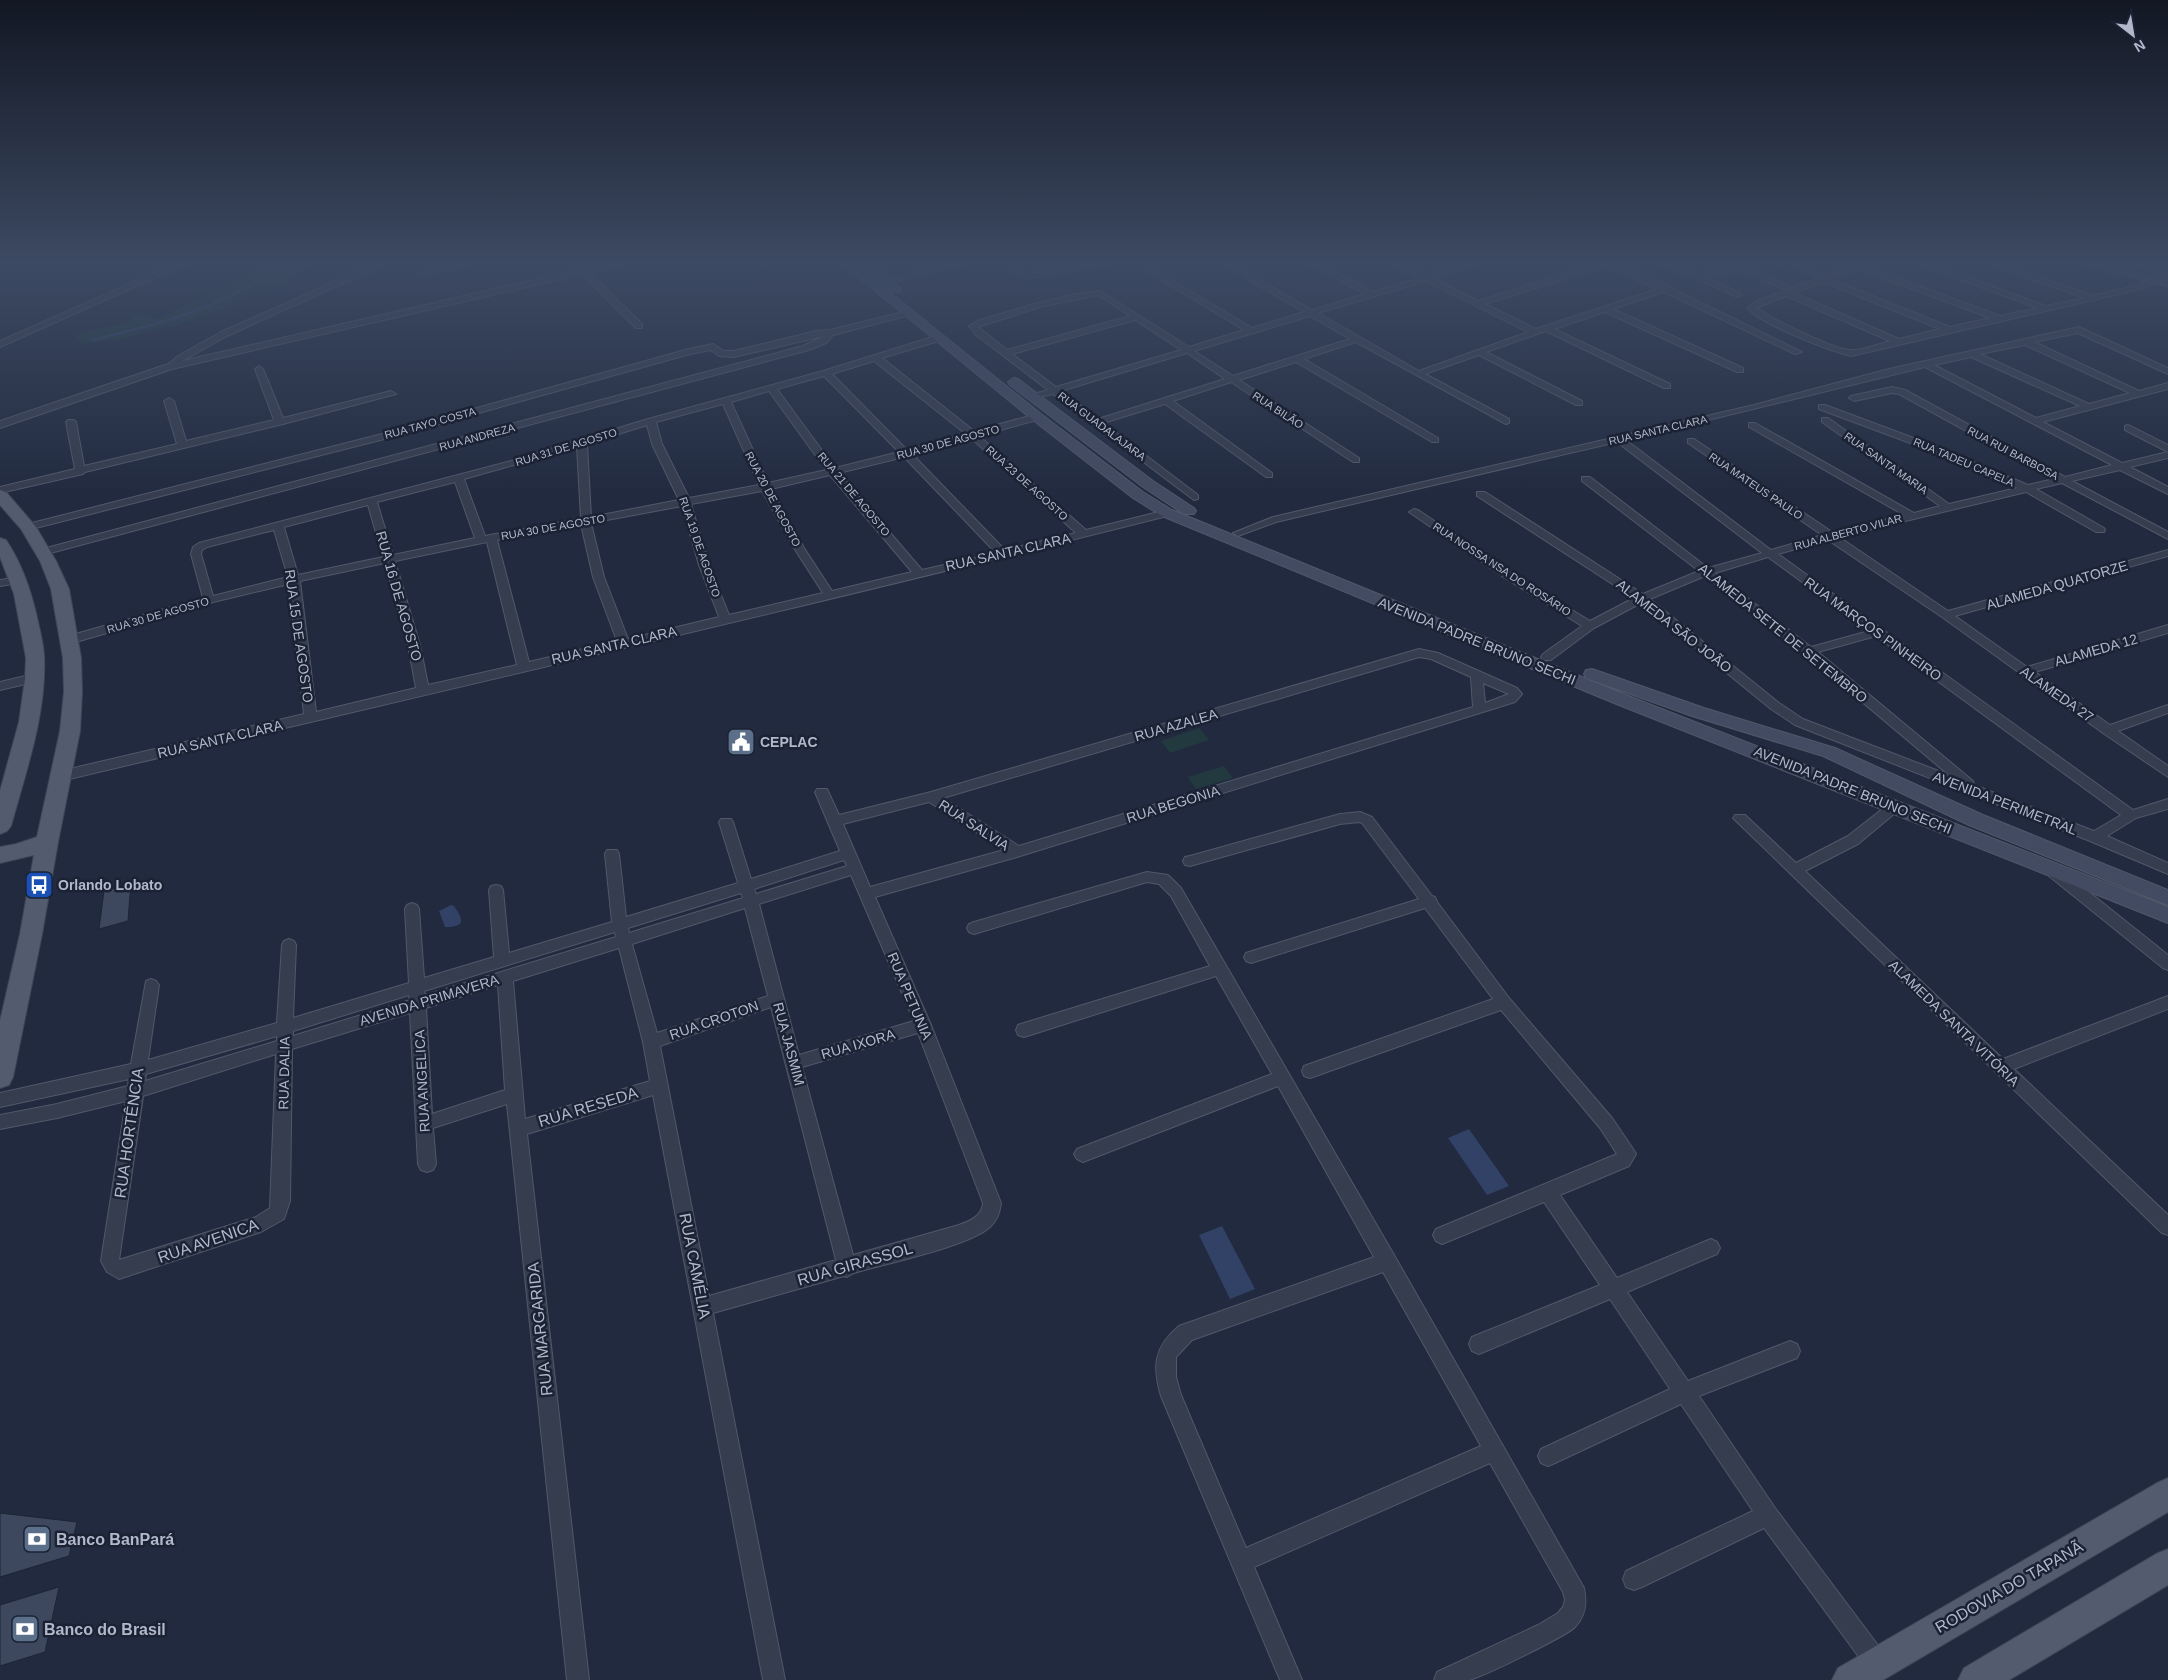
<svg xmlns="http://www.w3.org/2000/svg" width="2168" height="1680" font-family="Helvetica,sans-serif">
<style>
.green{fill:#233940}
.water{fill:#324166}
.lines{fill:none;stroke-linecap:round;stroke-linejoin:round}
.stream{stroke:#324166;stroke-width:2.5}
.building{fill:#3d485e;stroke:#1d2436}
.minor-casing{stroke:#51586a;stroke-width:2}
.tertiary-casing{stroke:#51586a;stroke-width:2}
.secondary-casing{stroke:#51586a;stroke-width:2}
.primary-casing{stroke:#3f4658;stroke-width:2}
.minor{fill:#363d4f;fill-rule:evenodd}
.tertiary{fill:#363d4f;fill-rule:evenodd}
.secondary{fill:#434b62;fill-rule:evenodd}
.primary{fill:#535c6f;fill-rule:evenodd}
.labels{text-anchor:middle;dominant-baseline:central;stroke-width:5;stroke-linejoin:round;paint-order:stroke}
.far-street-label{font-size:11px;fill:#b1b8ca;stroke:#1b2234}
.street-label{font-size:14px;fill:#b1b8ca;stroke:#1b2234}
.poi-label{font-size:14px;font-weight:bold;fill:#b1b8ca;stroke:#1b2234;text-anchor:start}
.near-street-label{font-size:16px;fill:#b1b8ca;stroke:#1b2234}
.near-poi-label{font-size:16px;font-weight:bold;fill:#b1b8ca;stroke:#1b2234;text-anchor:start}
</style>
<rect width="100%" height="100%" fill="#212a3f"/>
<path class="green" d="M267 262H313L286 280 294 286 285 291 270 290 244 297 224 308 171 328 168 325 126 338 83 344 76 337 81 333 128 322 136 315 149 316 157 320 208 294 199 291 201 287C230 289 245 280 267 262Z
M1199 728 1209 740 1170 753 1161 741Z
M1224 766 1233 778 1196 789 1188 777Z"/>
<path class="water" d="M451 905 454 906C463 919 467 927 445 927L439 911Z
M1469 1129 1509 1186 1487 1195 1448 1138Z
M1222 1226 1255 1289 1230 1299 1199 1235Z"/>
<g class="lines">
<path class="stream" d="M93 340C138 329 184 318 226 298 247 288 267 275 286 262"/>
</g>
<path class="building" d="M131 883 128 921 99 929 104 891Z
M0 1513 77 1522 69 1556 0 1577Z
M59 1587 45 1652 0 1666V1605Z"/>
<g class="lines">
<defs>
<path id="minor" d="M179 262H190L0 347V341Z
M379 262H390L227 336 184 360 172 369 165 367 178 356 221 332Z
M464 262H479L424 275 420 273Z
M570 262H578L642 324V328H636Z
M955 262H968L886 284 882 282Z
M1003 262H1012L1028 274 1096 262H1114L1030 278H1023Z
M1218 262H1228L1312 310 1365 294 1306 262H1316L1373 292 1419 278 1390 262H1400L1427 275 1471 262H1483L1433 278 1478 301 1601 262H1611L1669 287 1802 352 1795 354 1664 292 1613 309 1743 368V372H1737L1605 312 1554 329 1670 384V388H1664L1546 331 1486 352 1582 401V405H1576L1479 355 1425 374 1509 419V423L1506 424 1356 342 1304 359 1438 438V442H1432L1296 362 1239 380 1359 458V462H1353L1231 382 1173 401 1272 473V477H1266L1165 404 1103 423 1198 495V499L1194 500 1053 394 1030 399V395L1048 390 976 335 969 326 980 320 1034 304 1076 294 1100 291 1189 347 1244 330 1145 270 1144 268 1148 266 1252 328 1304 312ZM1607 266 1657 289 1536 329 1485 304ZM1426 281 1528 332 1419 371 1318 313ZM1098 295 1130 316 1007 350 978 327 1040 307ZM1310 316 1350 339 1233 376 1194 351ZM1135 320 1181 350 1056 387 1012 354ZM1187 353 1225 379 1098 419 1061 391Z
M1658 262H1669L1699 275 1730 266 1722 262 1743 264 1744 266 1791 287 1784 289 1737 269 1706 278 1741 293 1742 295 1738 297Z
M1785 262H1796L1822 274 1815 276Z
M1861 262H1872L1865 266 2000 316 2037 308 1914 262H1925L2046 306 2084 298 1985 262H1997L2093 296 2134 286 2155 279 2159 281 2137 290 1851 356C1827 350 1763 325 1747 308L1757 301ZM1858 269 1990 318 1950 327 1830 279ZM1823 282 1940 329 1899 339 1794 293ZM1786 296 1890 341C1878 344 1864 350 1852 350 1836 351 1770 318 1757 308Z
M2123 262H2135L2168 273V278Z
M907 311 911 313 910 315 833 335 826 343 809 350 43 555 39 554 38 552 39 550 803 346 824 336 734 357 719 356 711 350 690 354 400 435 28 530 23 527 24 525 394 431 689 349 713 344 724 351H734L816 331 830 330Z
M2079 327 2168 368V374L2078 333 2034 342 2139 391 2168 383V389L2043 422 2122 463 2168 452V458L2130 467 2168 487V494L2120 470 2072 481 2168 532V539L2062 483 2036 489 2104 528 2105 530 2104 532H2096L2026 492 1839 537 1948 611 2168 550V556L1955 616 2027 667 2168 625V633L2035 672 2110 725 2168 705V713L2118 731 2168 766V777L2103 733 1942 617 1828 540 1778 554 2133 810 2168 799V809L2136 818 2107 836 2168 863V874L2090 841 1795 725 1771 709 1641 603 1594 628 1551 660H1543L1541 657 1543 654 1582 626 1505 578 1409 512 1414 509 1418 510 1513 574 1590 621 1634 598 1477 496V492H1485L1643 594 1699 571 1582 481V477H1590L1708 568 1762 553 1617 442 1276 522 1238 536 1233 533 1273 517 1754 405 1889 369ZM2025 345 2130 393 2089 404 1980 354ZM1971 357 2080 406 2036 418 1934 365ZM1925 367 2112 465 2065 477 1905 390 1892 387 1851 396 1849 398 1854 401 1892 393 1899 394 2054 479 2028 485 1935 446 1825 405H1819V409L1929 450 2017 488 1949 504 1828 418H1822V422L1940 506 1914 513 1755 423H1749V427L1904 515 1832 532 1694 439H1688V443L1822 535 1771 550 1626 440ZM1768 557 1869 631 1811 647 1715 573ZM1705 576 1805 654 1949 775 1803 719 1779 703 1650 599ZM1876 636 2121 815 2094 831 1974 785 1973 781 1818 652Z
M939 335 942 336V340L882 358 974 431 1037 414 1040 415V419L979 436 1086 530 1167 510 1172 513 1171 515C802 608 431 693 61 781L56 779 54 776 56 773 61 771 304 714 289 584 213 602 69 644 63 640 65 637 203 598 191 554 193 547 199 543 511 461 648 419 823 371ZM874 361 966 434 907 450 832 374ZM824 376 899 452 835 468 777 389ZM769 391 826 470 768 483 731 402ZM723 404 759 485 689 498 662 444 656 422ZM647 425 652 444 679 500 591 517 587 444ZM971 438 1076 533 1005 550 912 454ZM577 447 581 518 485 536 464 479ZM904 457 996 553 922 570 839 473ZM830 475 912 572 832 591 804 548 771 489ZM455 482 475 538 393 555 377 502ZM762 491 794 548 823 593 729 615 709 565 691 504ZM368 505 383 557 298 575 284 527ZM682 506 699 565 719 617 628 639 604 577 591 523ZM581 524 593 577 617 641 529 662 497 540ZM274 530 288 577 213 596 201 554 202 550 207 547ZM487 542 517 665 428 685 420 645 395 561ZM385 563 408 645 416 688 316 712 300 581Z
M259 366 263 369 283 418 391 391 396 394 283 424 85 472 83 474 0 493V487L75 469 66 422 68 420H74L76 422 84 466 177 444 164 401 169 398 174 401 186 441 274 420 255 369Z
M2128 425 2168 445V452L2125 430V426Z
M19 577 24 580 23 582 0 586V580Z
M1419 649 1438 653 1517 688 1522 694 1515 702 1483 712 1017 857 875 897 931 1025 1001 1203C1000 1212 997 1221 990 1227 970 1246 884 1264 854 1273L847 1277 844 1276 713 1313 785 1680H763L653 1095 527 1134 589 1680H567L507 1104 433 1128 436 1164 433 1170 427 1172 421 1170 418 1164 410 1013 292 1049 290 1201 284 1219 261 1232 119 1279 107 1272 101 1261 126 1101 57 1118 0 1129V1115L57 1104 128 1086 129 1079 0 1107V1093L131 1064 146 981 151 979 156 981 159 985 148 1060 277 1023 282 945 284 941 289 939 294 941 296 945 293 1018 409 983 405 909 407 905 412 903 417 905 419 909 424 978 494 957 489 890 491 886 496 885 501 886 503 890 509 953 612 922 605 854 607 850H617L619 854 626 917 738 883 719 822 721 819H731L733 822 751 879 840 851 815 792 817 789H827L839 815 931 792ZM1419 657 1431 659 1471 677 1473 707 1019 846 943 798ZM1483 683 1509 694 1485 703ZM929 802 1004 850 870 887 843 824ZM844 860 847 866 756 894 754 889ZM851 875 914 1021 799 1055 759 904ZM741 893 743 898 629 933 628 928ZM745 908 768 996 657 1033 632 944ZM615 932 616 937 425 995 424 991ZM619 948 643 1042 650 1081 525 1119 513 981ZM498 985 505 1090 432 1114 426 1008ZM409 995 410 1000 293 1036V1031ZM771 1007 836 1260 709 1296 660 1046ZM918 1033 983 1203C982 1216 970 1221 959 1225L853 1255 802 1067ZM277 1036V1041L145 1081 146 1074ZM276 1054 270 1208 256 1217 119 1260 143 1096Z
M34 674 40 678 38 681 0 690V682Z
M1895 801 1900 803 1902 806 1900 809 1858 844 1805 871 2003 1059 2168 996V1009L2014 1069 2168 1215V1235L2162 1233 1733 818 1735 815H1745L1796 863 1848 836 1890 803Z
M1360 812 1372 817 1432 896 1435 897 1437 902 1509 998 1612 1118 1633 1149 1636 1154 1629 1166 1560 1195 1617 1278 1711 1239 1717 1242 1720 1248 1717 1254 1627 1292 1688 1381 1790 1341 1797 1344 1800 1351 1797 1358 1699 1396 1775 1508 1886 1656 1889 1664 1886 1672 1878 1675 1870 1672 1764 1528 1642 1587 1634 1590 1626 1587 1623 1579 1626 1571 1753 1511 1681 1404 1555 1463 1548 1466 1541 1463 1538 1456 1541 1449 1670 1389 1610 1299 1479 1354 1472 1351 1469 1344 1472 1337 1600 1285 1544 1202 1442 1244 1436 1241 1433 1235 1436 1229 1617 1154 1600 1128 1501 1010 1310 1078 1304 1076 1302 1071 1304 1066 1493 999 1425 908 1251 963 1246 961 1244 957 1246 953 1419 899 1362 823 1359 822 1340 824 1190 866 1185 865 1183 861 1185 857 1190 856 1340 814Z
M2054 867 2059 868 2168 955V970L2163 968 2049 876 2047 872 2049 868Z
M1147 872 1168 875 1181 888 1394 1255 1584 1588C1587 1602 1586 1616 1575 1627 1568 1635 1479 1679 1468 1680 1457 1680 1445 1680 1434 1680L1437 1672 1538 1625 1558 1613 1563 1607 1565 1600 1563 1592 1490 1463 1254 1567 1302 1680H1280L1161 1396C1152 1366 1154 1347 1179 1326L1374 1257 1278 1086 1083 1162 1077 1159 1074 1154 1077 1149 1272 1074 1216 976 1024 1037 1018 1035 1016 1030 1018 1025 1024 1023 1210 966 1171 896 1159 884 1147 882 974 934 969 932 967 928 969 924 974 922ZM1383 1272 1481 1446 1246 1548 1181 1395 1176 1377V1357L1192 1340Z"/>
<path id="tertiary" d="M611 262H627L623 265 172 369 0 428V421L165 365Z"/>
<path id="secondary" d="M840 262H852L1041 414 1143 492 1172 510 1626 695 2168 907V923L1614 703 1162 516 1133 498 1033 420Z
M865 262H875L883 273 900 288 901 290 900 292H892L875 277Z
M2082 262H2099L2168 281V287L2083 264Z
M1014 378 1018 379 1153 481 1194 508 1196 511 1194 514H1184L1143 487 1010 385 1008 382Z
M1592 669 1704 708 1835 748 1983 815 2168 890V905L1969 825 1823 756 1692 716 1586 678 1584 674 1586 670Z"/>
<path id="primary" d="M0 490 6 492 36 527 56 561 69 589 81 658 82 692 80 731 58 842 42 934 13 1077 9 1085 0 1088V1021L20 934 34 855 0 863V847L16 844 37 837 60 731 64 692 63 658 51 589 40 561 21 529 0 505Z
M0 538 6 540 8 543C22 565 30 588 36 613 39 627 43 641 44 655 47 713 26 771 11 826L7 831 0 834V791L19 722 25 679 26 658 14 594 0 557Z
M2168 1478V1512L1883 1680H1832L1838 1668 2157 1483Z
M2168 1549V1585L2009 1680H1958L1964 1668 2156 1554Z"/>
</defs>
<use href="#minor" class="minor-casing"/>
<use href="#tertiary" class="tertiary-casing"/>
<use href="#secondary" class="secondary-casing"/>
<use href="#primary" class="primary-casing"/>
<use href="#minor" class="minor"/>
<use href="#tertiary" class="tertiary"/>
<use href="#secondary" class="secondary"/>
<use href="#primary" class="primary"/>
</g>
<linearGradient id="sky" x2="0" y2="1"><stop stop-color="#121723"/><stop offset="0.53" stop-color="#3d4a63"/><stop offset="1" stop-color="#3d4a63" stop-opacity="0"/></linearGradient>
<rect width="2168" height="497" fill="url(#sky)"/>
<defs>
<symbol id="civic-square" viewBox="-11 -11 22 22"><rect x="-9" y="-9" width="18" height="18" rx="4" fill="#5c6f8a" stroke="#1b2234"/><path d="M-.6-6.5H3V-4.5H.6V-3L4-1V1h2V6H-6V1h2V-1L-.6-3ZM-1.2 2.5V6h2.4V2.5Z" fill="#fff"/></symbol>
<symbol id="bus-square" viewBox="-11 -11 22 22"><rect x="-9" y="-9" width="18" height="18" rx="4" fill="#1a4fb4" stroke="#1b2234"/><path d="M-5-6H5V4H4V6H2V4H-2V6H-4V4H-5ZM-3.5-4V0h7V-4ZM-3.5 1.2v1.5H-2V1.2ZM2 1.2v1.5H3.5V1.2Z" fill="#fff"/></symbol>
<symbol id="bank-square" viewBox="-11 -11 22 22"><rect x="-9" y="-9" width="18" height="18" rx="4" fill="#5c6f8a" stroke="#1b2234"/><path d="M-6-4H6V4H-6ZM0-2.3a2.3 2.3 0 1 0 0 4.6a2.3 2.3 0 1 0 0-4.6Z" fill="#fff"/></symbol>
</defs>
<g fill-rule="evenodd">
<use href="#civic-square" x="725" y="726" width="32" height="32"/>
<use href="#bus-square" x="23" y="869" width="32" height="32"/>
<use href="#bank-square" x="21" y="1523" width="32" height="32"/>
<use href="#bank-square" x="9" y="1613" width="32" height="32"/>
</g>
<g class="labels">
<g class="far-street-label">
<text transform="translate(1278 410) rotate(33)">RUA BILÃO</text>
<text transform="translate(430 423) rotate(-15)">RUA TAYO COSTA</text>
<text transform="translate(1102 426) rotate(37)">RUA GUADALAJARA</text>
<text transform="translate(1658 430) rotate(-13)">RUA SANTA CLARA</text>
<text transform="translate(477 437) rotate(-15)">RUA ANDREZA</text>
<text transform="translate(948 442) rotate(-15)">RUA 30 DE AGOSTO</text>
<text transform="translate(566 447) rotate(-17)">RUA 31 DE AGOSTO</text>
<text transform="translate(2013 453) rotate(28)">RUA RUI BARBOSA</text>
<text transform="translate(1964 462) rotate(23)">RUA TADEU CAPELA</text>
<text transform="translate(1886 463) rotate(35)">RUA SANTA MARIA</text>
<text transform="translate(1027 483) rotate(42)">RUA 23 DE AGOSTO</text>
<text transform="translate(1756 486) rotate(34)">RUA MATEUS PAULO</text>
<text transform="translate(854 494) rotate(50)">RUA 21 DE AGOSTO</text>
<text transform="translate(773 499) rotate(62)">RUA 20 DE AGOSTO</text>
<text transform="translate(553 527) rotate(-10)">RUA 30 DE AGOSTO</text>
<text transform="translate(1848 532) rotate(-15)">RUA ALBERTO VILAR</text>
<text transform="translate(700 547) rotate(71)">RUA 19 DE AGOSTO</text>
<text transform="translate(1502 569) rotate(33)">RUA NOSSA NSA DO ROSÁRIO</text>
<text transform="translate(158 615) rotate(-16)">RUA 30 DE AGOSTO</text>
</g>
<g class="street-label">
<text transform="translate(1008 552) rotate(-13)">RUA SANTA CLARA</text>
<text transform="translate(2057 585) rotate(-16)">ALAMEDA QUATORZE</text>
<text transform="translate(399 596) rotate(74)">RUA 16 DE AGOSTO</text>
<text transform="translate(1674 626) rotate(38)">ALAMEDA SÃO JOÃO</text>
<text transform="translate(1873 629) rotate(36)">RUA MARÇOS PINHEIRO</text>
<text transform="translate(1783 633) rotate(39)">ALAMEDA SETE DE SETEMBRO</text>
<text transform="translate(299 636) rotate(82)">RUA 15 DE AGOSTO</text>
<text transform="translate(1477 641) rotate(22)">AVENIDA PADRE BRUNO SECHI</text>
<text transform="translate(614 645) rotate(-13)">RUA SANTA CLARA</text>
<text transform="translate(2096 650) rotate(-16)">ALAMEDA 12</text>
<text transform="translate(2057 694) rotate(35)">ALAMEDA 27</text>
<text transform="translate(1176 725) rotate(-16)">RUA AZALEA</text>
<text transform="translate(220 739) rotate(-13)">RUA SANTA CLARA</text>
<text transform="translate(1853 790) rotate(22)">AVENIDA PADRE BRUNO SECHI</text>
<text transform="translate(2005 803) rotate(21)">AVENIDA PERIMETRAL</text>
<text transform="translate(1173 804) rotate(-17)">RUA BEGONIA</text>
<text transform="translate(974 825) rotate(33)">RUA SALVIA</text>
<text transform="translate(910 996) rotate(67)">RUA PETUNIA</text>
<text transform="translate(429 1000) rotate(-17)">AVENIDA PRIMAVERA</text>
<text transform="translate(714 1020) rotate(-19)">RUA CROTON</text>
<text transform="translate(1954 1023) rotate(44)">ALAMEDA SANTA VITÓRIA</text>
<text transform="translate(789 1044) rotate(75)">RUA JASMIM</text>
<text transform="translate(858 1044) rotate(-16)">RUA IXORA</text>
<text transform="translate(284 1073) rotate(-89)">RUA DALIA</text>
<text transform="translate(422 1081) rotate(-93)">RUA ANGELICA</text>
</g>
<g class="poi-label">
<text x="760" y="742">CEPLAC</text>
<text x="58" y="885">Orlando Lobato</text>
</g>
<g class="near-street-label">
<text transform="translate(588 1107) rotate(-17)">RUA RESEDA</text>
<text transform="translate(129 1133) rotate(-82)">RUA HORTÊNCIA</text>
<text transform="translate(208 1241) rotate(-19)">RUA AVENICA</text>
<text transform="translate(855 1264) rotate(-16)">RUA GIRASSOL</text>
<text transform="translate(695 1266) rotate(79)">RUA CAMÉLIA</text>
<text transform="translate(540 1329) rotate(-96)">RUA MARGARIDA</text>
<text transform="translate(2009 1587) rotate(-30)">RODOVIA DO TAPANÃ</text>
</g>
<g class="near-poi-label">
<text x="56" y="1539">Banco BanPará</text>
<text x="44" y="1629">Banco do Brasil</text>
</g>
</g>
<g transform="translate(2133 35) rotate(149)" stroke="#1b2234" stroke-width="4" paint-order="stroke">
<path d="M0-4L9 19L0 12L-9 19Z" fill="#b1b8ca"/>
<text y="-8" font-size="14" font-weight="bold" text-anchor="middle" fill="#b1b8ca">N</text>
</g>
</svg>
